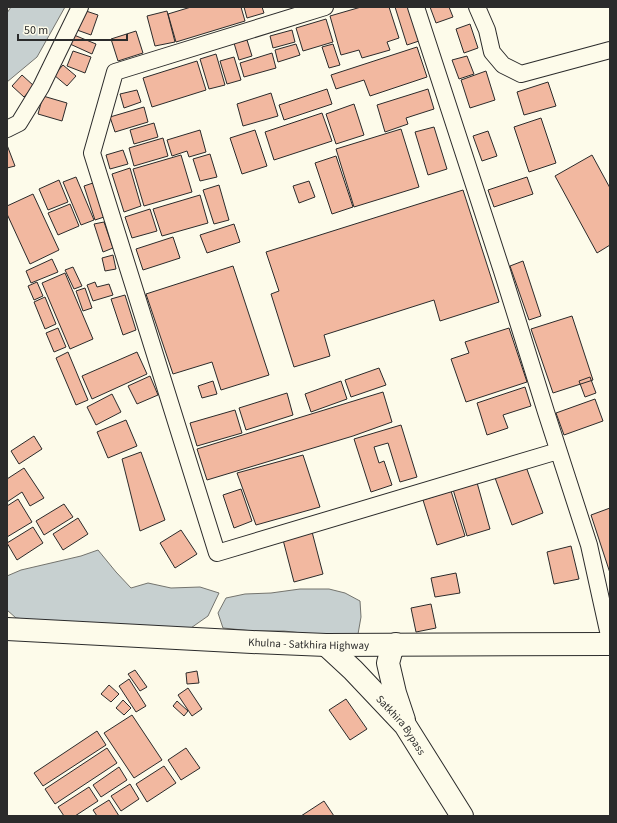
<svg xmlns="http://www.w3.org/2000/svg" width="617" height="823" font-family="'Source Sans 3',sans-serif">
<style>
.water{fill:#c7d0d0;stroke:#74746e}
.building{fill:#f2b8a0;stroke:#2b2b2b}
.lines{fill:none;stroke-linecap:round;stroke-linejoin:round}
.minor-casing{stroke:#2b2b2b;stroke-width:18}
.highway-casing{stroke:#2b2b2b;stroke-width:24}
.minor{stroke:#fdfbea;stroke-width:16}
.highway{stroke:#fdfbea;stroke-width:22}
.labels{text-anchor:middle;dominant-baseline:central;stroke-width:3;stroke-linejoin:round;paint-order:stroke}
.street-label{font-size:11px;fill:#2b2b2b;stroke:#fdfbea}
</style>
<rect width="100%" height="100%" fill="#fdfbea"/>
<path class="water" d="M11 7H65L37 57 7 82V13Z
M98 550 116 572 131 588 148 583 171 588 200 587 219 593 208 616 188 630 40 621 16 618 7 610V576L21 570 81 556Z
M300 589H329L345 593 360 601 361 617 358 634 320 635 284 631H253L223 628 218 613 226 598 245 594 271 593Z"/>
<path class="building" d="M191 7H241L245 21 176 42 168 14Z
M244 7H262L264 13 247 18Z
M361 7H389L399 38 387 42 390 50 362 58 359 50 341 55 330 16Z
M395 7H408L419 41 407 45Z
M430 7H449L453 17 436 23Z
M83 10 98 15 91 35 77 30Z
M167 11 175 42 155 46 147 16Z
M326 19 333 42 303 51 296 28Z
M470 24 478 48 464 53 456 29Z
M292 30 295 42 273 48 270 36Z
M136 31 143 53 118 61 111 39Z
M74 35 96 44 92 54 70 44Z
M247 40 252 56 239 60 234 43Z
M296 44 300 55 278 62 275 50Z
M333 44 340 65 329 68 322 47Z
M417 47 427 77 370 96 364 80 336 89 331 75Z
M73 51 91 57 85 73 67 66Z
M272 53 276 68 244 77 240 63Z
M216 54 225 85 209 89 200 59Z
M467 56 474 74 459 79 452 60Z
M234 57 241 80 227 84 220 61Z
M197 61 206 90 152 107 143 78Z
M63 65 76 76 67 86 54 75Z
M486 71 495 100 470 108 461 80Z
M22 75 34 86 24 97 12 86Z
M548 82 556 106 524 115 517 92Z
M327 89 332 104 284 120 279 105Z
M428 89 434 109 406 118 408 124 385 132 377 105Z
M137 90 141 102 124 108 120 94Z
M271 93 278 116 243 126 237 104Z
M43 96 67 103 62 121 38 114Z
M354 104 364 135 336 144 326 114Z
M144 107 148 122 115 132 110 117Z
M322 113 332 141 274 160 265 132Z
M541 118 556 163 529 172 514 127Z
M154 123 158 137 134 144 130 130Z
M434 127 447 169 428 175 415 132Z
M401 129 419 187 354 207 336 149Z
M200 130 206 152 189 157 187 151 172 156 167 140Z
M255 130 267 166 242 174 230 138Z
M488 131 497 156 482 161 473 136Z
M163 138 168 156 134 166 129 148Z
M7 145 15 166 7 168Z
M123 150 128 164 110 169 106 155Z
M210 154 217 177 200 181 193 159Z
M181 155 192 192 144 206 133 169Z
M592 155 610 188V245L597 253 555 176Z
M336 156 353 207 332 214 315 163Z
M130 168 141 206 124 212 112 174Z
M76 177 94 220 81 225 63 182Z
M527 177 533 194 494 207 488 190Z
M59 180 68 202 48 210 39 189Z
M309 181 315 197 299 203 293 186Z
M93 183 104 217 95 220 84 186Z
M219 185 229 220 214 224 203 190Z
M463 190 499 302 440 321 434 300 324 335 330 356 294 367 271 294 279 291 266 252Z
M33 194 59 250 30 264 7 214V206Z
M200 195 208 223 162 236 153 209Z
M70 204 79 226 58 235 48 213Z
M150 209 157 231 132 238 125 217Z
M104 222 113 248 103 252 94 224Z
M234 224 240 242 207 253 200 235Z
M173 237 180 258 143 270 136 249Z
M113 255 116 269 105 271 102 258Z
M52 259 58 272 31 283 26 271Z
M523 261 541 316 529 320 510 266Z
M233 266 269 375 221 390 212 362 173 374 146 294Z
M73 267 82 286 74 289 65 270Z
M65 273 93 339 70 349 42 283Z
M37 282 43 296 34 300 28 286Z
M95 282 97 287 109 284 113 295 93 301 87 285Z
M85 288 92 308 83 311 76 291Z
M125 295 136 330 123 335 111 299Z
M45 297 56 324 45 329 34 302Z
M572 316 593 380 553 393 531 329Z
M58 328 66 347 54 352 46 333Z
M509 328 527 382 466 402 451 359 469 353 465 342Z
M68 352 88 400 76 405 56 358Z
M137 352 147 374 92 399 82 376Z
M379 368 386 385 351 397 345 380Z
M150 376 158 395 137 404 128 386Z
M590 377 596 393 585 397 579 381Z
M213 381 217 394 202 398 198 386Z
M341 381 347 399 311 412 305 394Z
M525 387 531 406 503 415 508 428 487 435 477 403Z
M383 392 392 422 353 436 207 480 197 449Z
M287 393 293 415 246 430 239 408Z
M112 394 121 412 96 425 87 407Z
M595 399 603 421 564 435 556 413Z
M235 410 242 433 197 446 190 423Z
M126 420 137 446 108 458 97 432Z
M401 425 417 477 400 482 388 443 374 447 379 463 384 461 392 485 371 492 354 439Z
M34 436 42 449 19 464 11 451Z
M141 452 165 520 140 531 122 459Z
M303 455 320 507 256 525 237 473Z
M525 464 543 513 512 525 494 475Z
M24 468 44 498 30 506 22 492 7 502V479Z
M476 479 490 529 467 536 452 486Z
M241 489 252 521 234 528 223 495Z
M451 491 465 536 437 545 423 500Z
M18 499 32 522 7 537V506Z
M64 504 73 517 44 535 36 521Z
M610 508V573L591 515Z
M78 518 88 534 63 550 53 534Z
M33 527 43 543 17 560 7 543Z
M311 528 323 574 294 582 282 536Z
M181 530 197 554 175 568 160 543Z
M571 546 579 579 554 584 547 552Z
M456 573 460 593 435 597 431 578Z
M431 604 436 628 416 632 411 608Z
M135 670 147 687 140 691 128 674Z
M197 671 199 683 187 684 186 673Z
M129 679 146 706 136 712 119 686Z
M109 685 119 694 111 702 101 694Z
M188 688 202 709 192 716 178 695Z
M346 699 367 729 350 740 329 710Z
M123 700 131 708 124 715 116 708Z
M177 701 188 711 184 716 173 706Z
M132 715 162 760 134 778 104 733Z
M97 731 106 745 43 786 34 773Z
M107 748 117 763 55 804 45 789Z
M186 748 200 768 181 780 168 760Z
M164 766 176 783 147 802 136 784Z
M119 767 127 780 101 797 93 785Z
M130 784 139 799 121 811 111 796Z
M89 787 98 801 75 816H64L58 807Z
M109 800 119 816H97L93 810Z
M324 801 334 816H301Z"/>
<g class="lines">
<defs>
<path id="minor" d="M325 7 115 72 92 153 217 553 558 451
M416 7 502 271 546 412 589 545 610 640
M477 7 487 30 492 52 503 65 521 74 610 50
M7 129 19 123 41 87 80 7"/>
<g id="highway">
<path id="s1" d="M7 629 252 642 326 645 610 644"/>
<path d="M396 644 391 652 388 663 395 693 404 720"/>
<path id="s2" d="M326 645 353 670 405 725 462 816"/>
</g>
</defs>
<use href="#minor" class="minor-casing"/>
<use href="#highway" class="highway-casing"/>
<use href="#minor" class="minor"/>
<use href="#highway" class="highway"/>
</g>
<g class="labels">
<g class="street-label">
<text stroke="none"><textPath href="#s1" startOffset="302">Khulna - Satkhira Highway</textPath></text>
<text stroke="none"><textPath href="#s2" startOffset="110">Satkhira Bypass</textPath></text>
</g>
</g>
<rect width="617" height="823" fill="none" stroke="#2b2b2b" stroke-width="16"/>
<path d="M18 34v6h109v-6" fill="none" stroke="#2b2b2b" stroke-width="2"/>
<text x="24" y="34" font-size="12" fill="#2b2b2b" stroke="#fdfbea" stroke-width="3" paint-order="stroke">50 m</text>
</svg>
